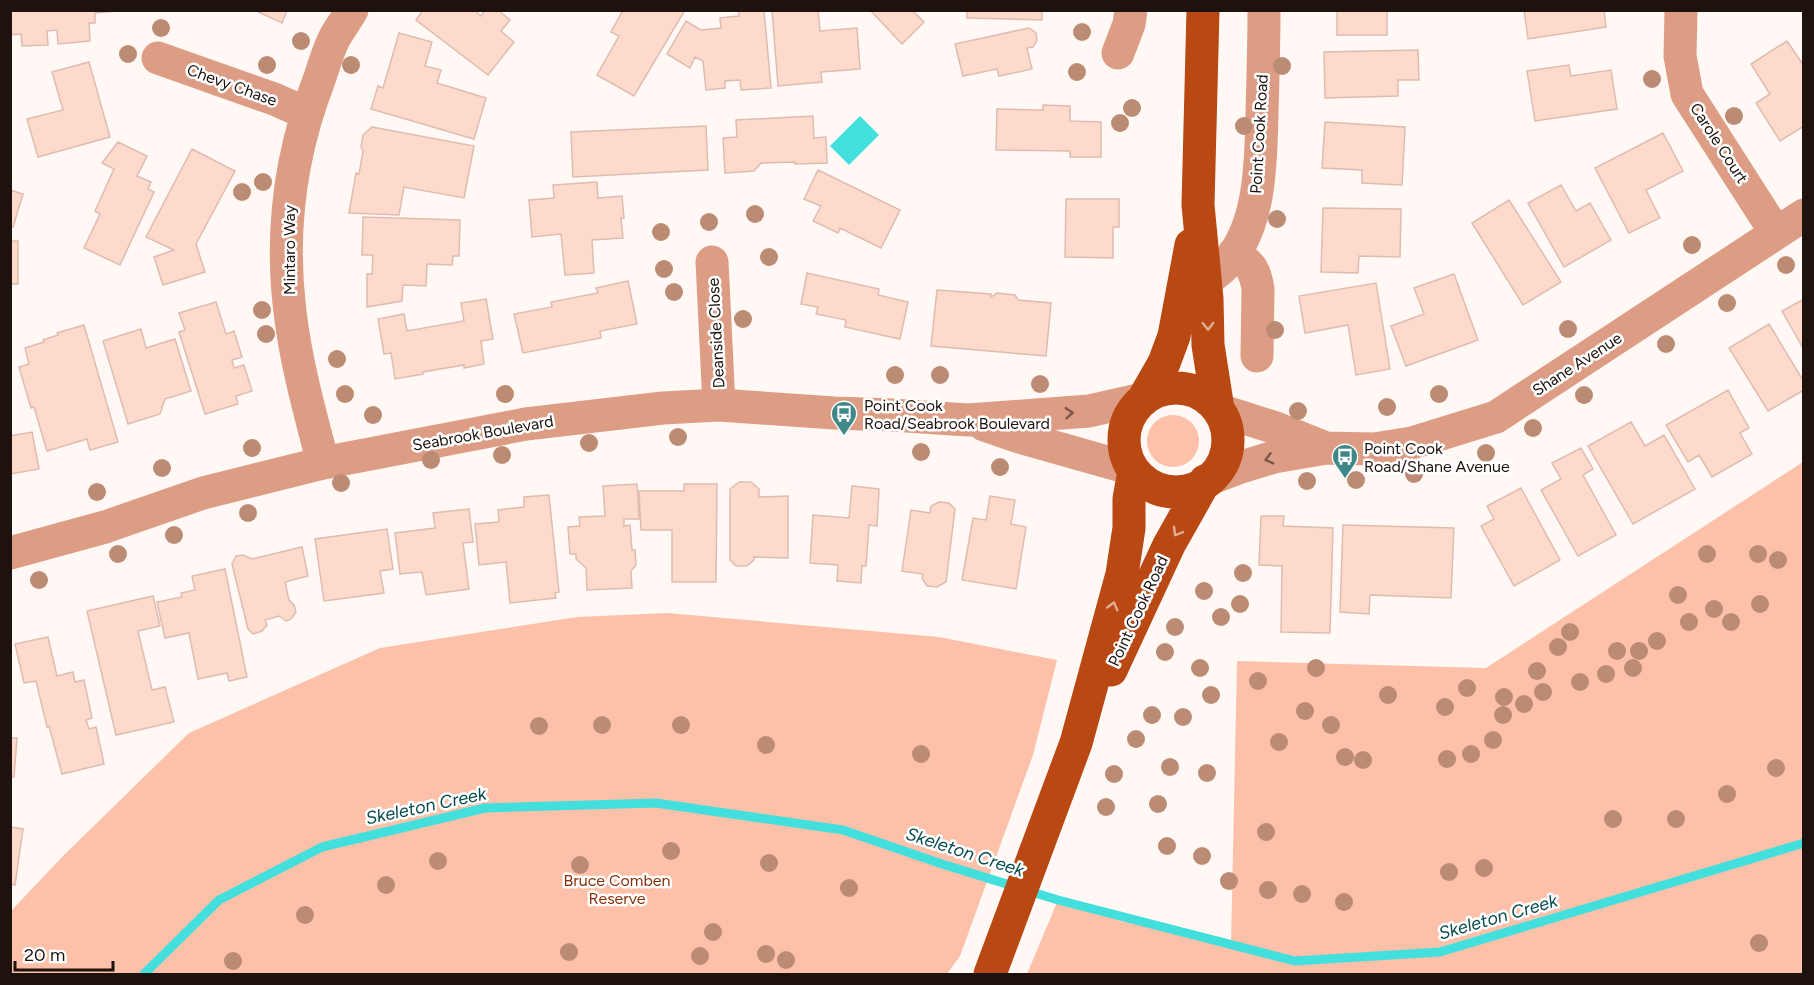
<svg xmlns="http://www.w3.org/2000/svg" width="1814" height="985" font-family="Figtree,sans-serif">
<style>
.green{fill:#fdc1aa}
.water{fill:#43dfdd}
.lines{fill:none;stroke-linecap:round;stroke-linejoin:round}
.stream{stroke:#43dfdd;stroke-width:9}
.building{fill:#fedacc;stroke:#dfbcaf;stroke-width:1.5}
.minor{stroke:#dd9d85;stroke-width:33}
.major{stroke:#b94812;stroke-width:33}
.tree{fill:#bc8b74}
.oneway{stroke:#e0ad94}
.oneway2{stroke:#7e584a}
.labels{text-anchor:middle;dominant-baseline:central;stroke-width:5;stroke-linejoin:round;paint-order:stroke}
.street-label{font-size:16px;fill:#1e120e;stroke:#fff}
.poi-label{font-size:16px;fill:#1e120e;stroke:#fff;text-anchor:start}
.park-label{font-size:16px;fill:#86320a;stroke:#fff}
.water-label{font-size:18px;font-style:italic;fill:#064c4c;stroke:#fff}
</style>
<rect width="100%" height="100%" fill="#fff8f5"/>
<path class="green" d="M1147 441a26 26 0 1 1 52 0a26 26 0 1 1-52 0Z
M1803 462V974H1027L1058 900 1231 945 1237 661 1486 668Z
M667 613 939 637 1057 660 1033 755 960 956 947 974H11V911L63 856 189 733 380 648 577 617Z"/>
<path class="water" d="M860 116 879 135 849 165 830 146Z"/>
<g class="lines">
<path class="stream" d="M144 974 219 900 322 847 485 808 656 803 843 830 942 864 1058 900 1295 961 1440 952 1804 843"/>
</g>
<path class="building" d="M10 10H128L95 13V23H89L90 41 58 44 57 30 47 31 48 45 22 46 21 34 10 35Z
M254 10H287L282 23Z
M423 10H474L481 16 485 10H498L510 20 501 31 514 42 488 75 416 20Z
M623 10H685L634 96 597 75 619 36 611 32Z
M738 10H764L771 88 741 90 740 80 725 81V88L706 90 703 61 695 57 690 68 667 54 686 21 701 30 721 28 720 18 739 16Z
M772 10H818L820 31 857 28 860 69 821 72 822 82 778 86Z
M870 10H916L914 12 924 22 902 44Z
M967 10H1042V20L967 18Z
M1337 10H1387V35H1337Z
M1524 10H1604L1606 27 1528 39Z
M1029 28 1036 33 1037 40 1033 47 1027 48 1032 69 999 76 997 69 963 76 955 44Z
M399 33 432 42 425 66 441 70 437 83 486 98 474 139 371 109 378 86 383 88Z
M1787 41 1804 66V126L1780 141 1756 103 1770 94 1751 64Z
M1418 50 1419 80H1398V96L1325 98 1324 52Z
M89 62 110 137 38 157 27 119 63 110 52 72Z
M1569 65 1571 76 1611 70 1617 109 1535 121 1527 71Z
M1043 105 1070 106V121L1101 122V157H1070V151L996 150 997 109 1043 110Z
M813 116 814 138 826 137 827 163 795 164V162L761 163 754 171 725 173 723 138 737 137 736 120Z
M1325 122 1405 127 1402 185 1362 183V170L1322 168Z
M706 126 708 170 573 177 571 132Z
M372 127 474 146 464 198 404 187 399 215 349 213 356 173 359 174 363 151 361 147 363 135Z
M1663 133 1683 171 1646 190 1660 218 1629 233 1595 168Z
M118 142 147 156 137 176 151 182 148 189 154 192 120 265 84 248 100 214 95 211 114 169 102 163Z
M192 149 235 171 196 244 205 272 163 285 154 257 174 250 146 237Z
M818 170 900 210 881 248 840 228 838 233 813 221 821 206 804 199Z
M597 182 598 198 622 196 624 218H621L623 238 592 240 594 273 565 275 561 234 532 237 529 200 554 198 553 185Z
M1561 185 1576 211 1590 203 1611 240 1564 267 1528 203Z
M10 190 23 194 13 227 10 226Z
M1066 199H1119V227H1113V258L1065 257Z
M1509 200 1561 282 1523 305 1472 223Z
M1323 208 1401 209 1400 257 1359 256 1358 273 1321 272Z
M363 217 460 220 459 256H453L452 265 427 264 426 286 403 285 402 301 367 307V274H372L373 255H362Z
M10 241H18V284H10Z
M807 273 879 289 878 295 908 302 900 339 845 327 846 320 816 314 818 307 801 304Z
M1454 274 1478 340 1406 366 1391 326 1424 314 1414 288Z
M628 281 637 324 600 331 601 338 523 353 514 314 552 307 551 302 598 293 596 288Z
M1376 283 1390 369 1356 375 1348 325 1305 333 1299 296Z
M937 290 991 294V297L997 293 1015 295 1018 300 1051 303 1046 356 931 346Z
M486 299 493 339 481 341 484 364 464 368V365L423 372V374L395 379 391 353 384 354 378 319 404 314 407 331 464 321 461 303Z
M1804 299V350L1782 311Z
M216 302 226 334 234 331 242 357 232 360 234 368 244 365 252 391 236 396 238 404 205 414 179 332 185 330 179 313Z
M1769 324 1804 382V390L1768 411 1729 348Z
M84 325 118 442 90 450 87 439 47 451 34 407 31 408 19 367 29 364 25 348 44 342 43 340 58 335 57 333Z
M141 329 146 348 175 339 191 391 165 399 160 414 128 424 103 341Z
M1728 390 1749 428 1740 433 1752 454 1712 477 1699 455 1688 462 1666 425Z
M1631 422 1645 446 1664 435 1695 489 1633 524 1588 446Z
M32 432 39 469 10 474V436Z
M1581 448 1593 469 1583 475 1616 535 1578 556 1541 490 1561 479 1552 463Z
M739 482H751L759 489V497L788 496V558L754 557V560L747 566H736L730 560V489Z
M637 484 639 519H624V526L630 525 632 550H635L636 565 631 571 632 588 587 590 586 568 576 559V554H570L568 527 580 526 579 517 605 516 603 486Z
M684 484H717L716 582H672V530H641L639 491H684Z
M852 486 879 489 877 526 869 525 866 566H862L861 583 837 581 838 565 810 563 813 515 849 518Z
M1521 488 1560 560 1514 586 1481 526 1494 519 1487 506Z
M549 495 559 592 555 593 556 598 510 603 506 562 479 565 475 524 499 522 498 510 524 507V497Z
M990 496 1015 500 1011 524 1026 527 1016 589 962 580 973 518 986 520Z
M939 502 949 503 955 509 946 582 937 587 927 586 922 578 923 574 902 571 911 510 930 513 931 506Z
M469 509 473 542 463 543 469 589 426 595 422 572 400 574 395 533 435 528 433 513Z
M1261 516H1284L1283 526 1333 528 1330 633 1281 632 1282 566 1259 565Z
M1343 525 1454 528 1451 598 1370 595 1369 614 1340 612Z
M387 529 393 569 380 571 384 593 324 601 315 539Z
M302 547 308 576 285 582 289 600 294 605 296 612 291 619 286 621 279 616 265 620 267 625 262 631 253 634 248 629 232 564 236 556 243 555 252 559Z
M225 569 247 677 229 681 227 673 198 679 189 633 165 638 157 602 182 597 181 593 195 590 192 576Z
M153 596 160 626 138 631 152 690 165 687 174 722 116 735 87 611Z
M48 637 57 676 73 672 75 682 84 680 92 718 86 720 89 729 96 727 104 764 62 774 49 726 47 727 36 681 24 683 15 644Z
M10 738H17L14 777H10Z
M10 827 23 829 15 885 10 884Z"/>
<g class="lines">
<path class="minor" d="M1681 10 1680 56 1687 94 1776 233
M1118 53 1129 24 1131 10
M158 58 274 99 306 113
M1234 253C1250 264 1255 269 1258 289L1257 356
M712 262 719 405
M1206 280C1212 276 1219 272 1224 266 1261 230 1261 161 1262 112 1263 78 1264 44 1264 10
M1219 410 1276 428 1326 448
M984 425 1016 436 1132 469
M323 463C310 413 296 363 290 312 280 231 290 155 319 80 324 66 328 50 335 37 340 28 347 19 352 10
M1209 479 1238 468 1274 457 1326 448 1374 449 1412 443 1496 417 1804 215
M10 553 105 527 203 493 323 463 526 424 663 408 719 405 834 413 892 415 968 420 1089 411 1142 399"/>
<path class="major" d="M1203 10 1198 205 1207 299 1208 345 1218 409
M1124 440a52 52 0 1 1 104 0a52 52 0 1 1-104 0Z
M1144 398 1164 363 1174 336 1191 245
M1111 670 1169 545 1205 481
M990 974 1076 743 1122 574 1129 528V499L1134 471"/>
</g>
<g class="tree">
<circle cx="161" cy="28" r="9"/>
<circle cx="1082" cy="32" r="9"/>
<circle cx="301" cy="41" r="9"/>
<circle cx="128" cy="54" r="9"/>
<circle cx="267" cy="65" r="9"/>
<circle cx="351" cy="65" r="9"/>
<circle cx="1282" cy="66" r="9"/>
<circle cx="1077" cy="72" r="9"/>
<circle cx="1652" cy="79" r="9"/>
<circle cx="1132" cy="108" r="9"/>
<circle cx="1734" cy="116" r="9"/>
<circle cx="1120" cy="123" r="9"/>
<circle cx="1244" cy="126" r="9"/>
<circle cx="263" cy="182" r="9"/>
<circle cx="242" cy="192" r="9"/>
<circle cx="755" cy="214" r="9"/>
<circle cx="1277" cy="219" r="9"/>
<circle cx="709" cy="222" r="9"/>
<circle cx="661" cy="232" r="9"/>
<circle cx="1692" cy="245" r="9"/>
<circle cx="769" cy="257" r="9"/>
<circle cx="1786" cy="265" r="9"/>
<circle cx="664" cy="269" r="9"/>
<circle cx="674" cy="292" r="9"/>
<circle cx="1727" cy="303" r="9"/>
<circle cx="262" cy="310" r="9"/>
<circle cx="743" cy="319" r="9"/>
<circle cx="1568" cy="329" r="9"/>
<circle cx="1275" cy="330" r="9"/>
<circle cx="266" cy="334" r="9"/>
<circle cx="1666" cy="344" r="9"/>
<circle cx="337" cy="359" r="9"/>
<circle cx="895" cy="375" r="9"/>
<circle cx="940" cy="375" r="9"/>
<circle cx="1040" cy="384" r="9"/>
<circle cx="345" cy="394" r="9"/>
<circle cx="505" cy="394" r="9"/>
<circle cx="1439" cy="394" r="9"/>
<circle cx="1584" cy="395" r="9"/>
<circle cx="1387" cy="407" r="9"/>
<circle cx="1298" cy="411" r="9"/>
<circle cx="373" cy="415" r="9"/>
<circle cx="1533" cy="428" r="9"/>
<circle cx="678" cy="437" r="9"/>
<circle cx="589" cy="443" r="9"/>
<circle cx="252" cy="448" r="9"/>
<circle cx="921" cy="452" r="9"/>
<circle cx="1486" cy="453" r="9"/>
<circle cx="502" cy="455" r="9"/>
<circle cx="431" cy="460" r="9"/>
<circle cx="1000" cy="467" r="9"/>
<circle cx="162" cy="468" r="9"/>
<circle cx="1414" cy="474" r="9"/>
<circle cx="1356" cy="480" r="9"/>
<circle cx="1307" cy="481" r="9"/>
<circle cx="341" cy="483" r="9"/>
<circle cx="97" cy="492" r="9"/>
<circle cx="248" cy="513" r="9"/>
<circle cx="174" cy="535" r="9"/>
<circle cx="118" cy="554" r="9"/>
<circle cx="1707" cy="554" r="9"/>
<circle cx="1758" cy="554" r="9"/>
<circle cx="1778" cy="560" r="9"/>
<circle cx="1243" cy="573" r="9"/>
<circle cx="39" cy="580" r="9"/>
<circle cx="1204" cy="591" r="9"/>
<circle cx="1678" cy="595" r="9"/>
<circle cx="1240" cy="604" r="9"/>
<circle cx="1760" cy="604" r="9"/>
<circle cx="1714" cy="609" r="9"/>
<circle cx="1221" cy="617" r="9"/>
<circle cx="1689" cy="622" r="9"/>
<circle cx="1731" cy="622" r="9"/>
<circle cx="1175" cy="627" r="9"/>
<circle cx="1570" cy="632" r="9"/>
<circle cx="1657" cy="641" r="9"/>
<circle cx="1558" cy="647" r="9"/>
<circle cx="1617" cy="651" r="9"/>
<circle cx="1639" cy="651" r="9"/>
<circle cx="1165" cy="652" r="9"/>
<circle cx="1200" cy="668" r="9"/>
<circle cx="1316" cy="668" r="9"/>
<circle cx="1633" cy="668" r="9"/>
<circle cx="1537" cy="671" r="9"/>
<circle cx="1606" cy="674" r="9"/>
<circle cx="1258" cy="681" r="9"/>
<circle cx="1580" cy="682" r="9"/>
<circle cx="1467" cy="688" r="9"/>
<circle cx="1543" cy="692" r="9"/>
<circle cx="1211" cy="695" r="9"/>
<circle cx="1388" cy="695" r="9"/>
<circle cx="1504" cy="697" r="9"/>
<circle cx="1524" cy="704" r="9"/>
<circle cx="1445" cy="707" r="9"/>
<circle cx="1305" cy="711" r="9"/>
<circle cx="1152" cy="715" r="9"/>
<circle cx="1503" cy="715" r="9"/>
<circle cx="1183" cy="717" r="9"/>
<circle cx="602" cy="725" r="9"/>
<circle cx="681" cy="725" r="9"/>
<circle cx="1331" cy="725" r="9"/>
<circle cx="539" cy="726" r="9"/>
<circle cx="1136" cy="739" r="9"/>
<circle cx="1493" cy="740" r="9"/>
<circle cx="1279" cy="742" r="9"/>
<circle cx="766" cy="745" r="9"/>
<circle cx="921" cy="754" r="9"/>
<circle cx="1471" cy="754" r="9"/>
<circle cx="1345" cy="757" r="9"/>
<circle cx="1447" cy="759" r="9"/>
<circle cx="1363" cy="760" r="9"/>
<circle cx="1170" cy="767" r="9"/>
<circle cx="1776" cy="768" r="9"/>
<circle cx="1207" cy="773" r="9"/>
<circle cx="1114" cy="774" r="9"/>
<circle cx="1727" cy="794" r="9"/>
<circle cx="1158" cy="804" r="9"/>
<circle cx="1106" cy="807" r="9"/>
<circle cx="1613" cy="819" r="9"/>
<circle cx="1676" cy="819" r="9"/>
<circle cx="1266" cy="832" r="9"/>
<circle cx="1167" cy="846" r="9"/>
<circle cx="671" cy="851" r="9"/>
<circle cx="1202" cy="856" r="9"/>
<circle cx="438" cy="861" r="9"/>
<circle cx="769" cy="863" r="9"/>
<circle cx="580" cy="865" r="9"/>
<circle cx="1484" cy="868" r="9"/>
<circle cx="1449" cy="872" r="9"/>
<circle cx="1229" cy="881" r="9"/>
<circle cx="386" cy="885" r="9"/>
<circle cx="849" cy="888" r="9"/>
<circle cx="1268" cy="890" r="9"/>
<circle cx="1302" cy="894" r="9"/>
<circle cx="1344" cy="902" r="9"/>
<circle cx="305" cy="915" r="9"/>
<circle cx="713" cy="932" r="9"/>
<circle cx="1759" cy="943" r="9"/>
<circle cx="569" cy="952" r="9"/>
<circle cx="766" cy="954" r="9"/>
<circle cx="700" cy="956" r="9"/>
<circle cx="786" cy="960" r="9"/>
<circle cx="233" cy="961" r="9"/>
</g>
<defs><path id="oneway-chevron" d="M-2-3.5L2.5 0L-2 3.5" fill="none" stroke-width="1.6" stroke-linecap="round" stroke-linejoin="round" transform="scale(1.5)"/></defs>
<g class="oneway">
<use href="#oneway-chevron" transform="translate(1208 326) rotate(89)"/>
<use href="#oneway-chevron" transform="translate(1177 532) rotate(120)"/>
<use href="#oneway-chevron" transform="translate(1113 606) rotate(-75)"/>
</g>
<g class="oneway2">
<use href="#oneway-chevron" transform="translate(1069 413) rotate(-4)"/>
<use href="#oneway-chevron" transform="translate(1269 459) rotate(165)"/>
</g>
<defs>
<symbol id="bus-pin" viewBox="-11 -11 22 30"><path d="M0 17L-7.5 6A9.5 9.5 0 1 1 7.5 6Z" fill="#408887" stroke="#fff"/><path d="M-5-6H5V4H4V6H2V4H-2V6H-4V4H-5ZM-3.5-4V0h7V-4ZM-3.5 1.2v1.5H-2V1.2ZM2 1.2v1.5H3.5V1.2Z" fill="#fff"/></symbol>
</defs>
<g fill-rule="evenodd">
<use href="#bus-pin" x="829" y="399" width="30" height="40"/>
<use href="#bus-pin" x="1330" y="442" width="30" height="40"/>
</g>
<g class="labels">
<g class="street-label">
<text transform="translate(232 85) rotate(20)">Chevy Chase</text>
<text transform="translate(1259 134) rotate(-87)">Point Cook Road</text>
<text transform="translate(1719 143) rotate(57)">Carole Court</text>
<text transform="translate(289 250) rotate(-90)">Mintaro Way</text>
<text transform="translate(716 333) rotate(-93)">Deanside Close</text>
<text transform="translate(1577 364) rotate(-33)">Shane Avenue</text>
<text transform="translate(483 433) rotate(-10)">Seabrook Boulevard</text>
<text transform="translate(1138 611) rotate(-65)">Point Cook Road</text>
</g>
<g class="poi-label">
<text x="864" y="405">Point Cook<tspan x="864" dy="18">Road/Seabrook Boulevard</tspan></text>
<text x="1364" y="448">Point Cook<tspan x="1364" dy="18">Road/Shane Avenue</tspan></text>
</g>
<g class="park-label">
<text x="617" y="880">Bruce Comben<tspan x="617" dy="18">Reserve</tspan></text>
</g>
<g class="water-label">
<text transform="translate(426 806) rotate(-12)">Skeleton Creek</text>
<text transform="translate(965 852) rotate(18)">Skeleton Creek</text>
<text transform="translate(1498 917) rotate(-16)">Skeleton Creek</text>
</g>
</g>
<rect width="1814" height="985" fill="none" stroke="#1e120e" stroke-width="24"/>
<path d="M15 961v9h98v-9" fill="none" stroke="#1e120e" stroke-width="3"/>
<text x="24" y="961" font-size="18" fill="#1e120e" stroke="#ffffff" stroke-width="4.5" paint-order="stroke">20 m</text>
</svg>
